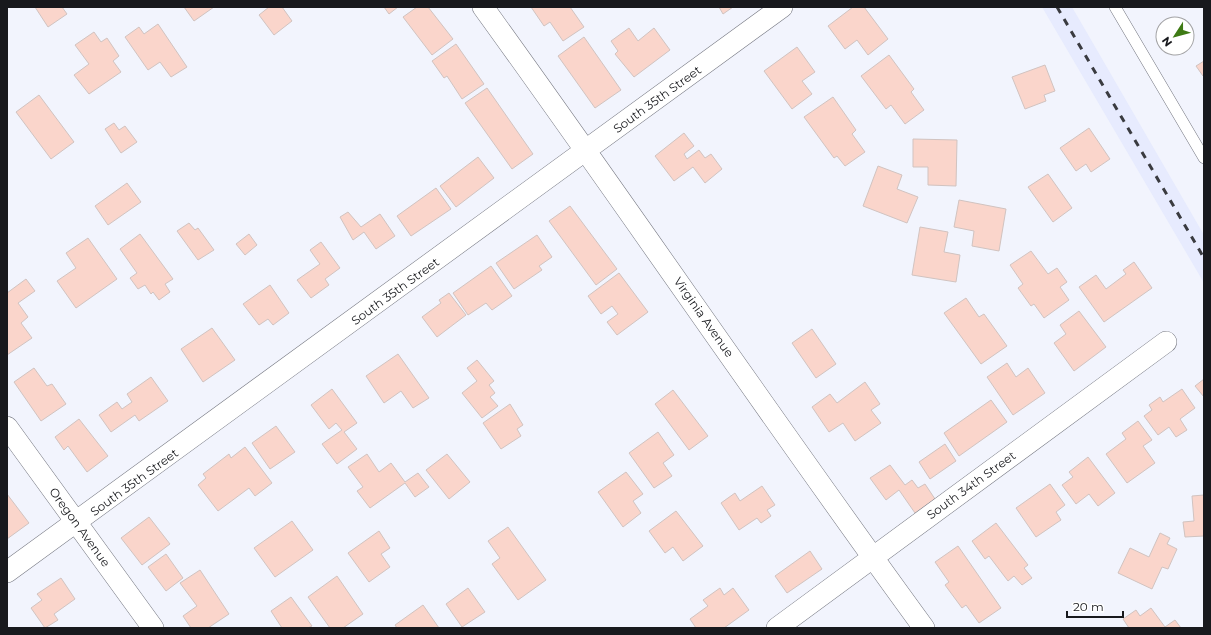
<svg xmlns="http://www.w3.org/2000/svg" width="1211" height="635" font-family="Montserrat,sans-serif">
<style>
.built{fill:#e7ebfe}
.building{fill:#fad5cb;stroke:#d1c3c0}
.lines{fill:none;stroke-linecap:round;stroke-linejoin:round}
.lane-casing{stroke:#757781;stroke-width:12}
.street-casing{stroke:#757781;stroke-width:22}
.lane{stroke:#fff;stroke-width:11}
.street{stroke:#fff;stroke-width:21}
.rail{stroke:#3a3b40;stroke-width:3;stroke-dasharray:7 7;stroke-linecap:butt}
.labels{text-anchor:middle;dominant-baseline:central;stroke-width:3;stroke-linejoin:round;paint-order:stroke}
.street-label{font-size:12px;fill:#18191d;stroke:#fff}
</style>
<rect width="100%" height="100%" fill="#f2f4fd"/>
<path class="built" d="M1042 7H1072L1090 38 1204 235V283Z"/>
<path class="building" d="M35 7H62L67 14 48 27Z
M184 7H214L194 21Z
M269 7H282L292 21 274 35 259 15Z
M384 7H398L389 14Z
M417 7H428L453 39 432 55 403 17Z
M531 7H570L584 27 563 41 550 22 544 26Z
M719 7H733L723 14Z
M853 7H864L888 39 868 55 857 40 845 49 828 26Z
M158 24 187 67 171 77 160 62 148 70 125 37 139 27 144 34Z
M629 28 638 41 654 28 670 50 634 77 615 54 618 51 611 41Z
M94 32 101 42 107 38 119 56 113 61 121 72 89 94 74 75 89 64 75 45Z
M584 37 621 90 595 108 558 56Z
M456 44 484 84 462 99 447 76 444 78 432 61Z
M797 47 815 72 802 81 812 94 792 109 764 71Z
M889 55 914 89 911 92 924 110 905 124 891 105 886 109 861 76Z
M1204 61V76H1203L1196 66Z
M1045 65 1055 91 1044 95 1046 101 1025 109 1012 77Z
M487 88 533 154 512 169 465 103Z
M39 95 74 142 51 159 16 112Z
M833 97 856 130 852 134 865 152 845 166 837 156 834 158 804 117Z
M114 123 119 130 125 126 137 142 121 153 105 129Z
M1089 128 1110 159 1091 172 1086 164 1076 171 1060 148Z
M684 133 694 146 684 154 687 159 699 150 705 158 711 154 722 169 705 183 693 167 674 181 655 156Z
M913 139 957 140 956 186 928 185V167H913Z
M478 157 494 178 456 207 440 186Z
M878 166 902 175 897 189 918 197 907 223 863 206Z
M1048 174 1072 208 1053 222 1028 187Z
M127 183 141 202 108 225 95 206Z
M436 188 451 209 411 236 397 216Z
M959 200 1006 209 999 251 972 246 974 231 954 227Z
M570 206 617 269 596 285 549 221Z
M348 212 361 227 380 214 395 236 376 249 364 232 353 240 340 217Z
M189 223 195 230 198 228 214 250 198 260 177 231Z
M920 227 948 232 944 252 960 255 956 282 912 275Z
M140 234 173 279 165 284 170 292 159 300 153 292 151 294 145 285 138 289 130 278 137 273 120 249Z
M249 234 257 245 245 255 236 244Z
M537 235 552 257 539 266 542 270 514 289 496 263Z
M88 238 117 279 76 308 57 281 76 268 66 253Z
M321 242 340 268 325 279 329 285 311 298 297 280 320 264 310 250Z
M1031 251 1048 274 1057 268 1067 282 1060 287 1069 300 1044 318 1034 304 1031 306 1018 288 1023 284 1010 265Z
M1134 262 1152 288 1104 322 1079 287 1096 275 1106 289 1126 274 1123 270Z
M491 266 512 296 492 310 486 303 468 315 453 293Z
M619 273 648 312 617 335 607 322 618 314 612 306 601 314 588 296Z
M26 279 35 291 18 303 28 317 21 323 32 338 7 355V293Z
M270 285 289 313 273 325 268 319 259 325 243 304Z
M449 293 466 315 437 337 422 317 441 303 439 300Z
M966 298 979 317 984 314 1007 346 981 364 944 313Z
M1079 311 1106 347 1074 371 1054 343 1066 334 1060 325Z
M212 328 235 360 203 382 181 349Z
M812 329 836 364 816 378 792 343Z
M398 354 429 398 413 408 401 391 384 403 366 376Z
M477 360 494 381 489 385 495 393 490 397 498 406 482 418 462 393 477 381 467 368Z
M1007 363 1016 377 1028 368 1045 393 1013 415 987 377Z
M34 368 47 386 52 384 66 404 41 421 14 382Z
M151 377 168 401 139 421 135 415 111 432 99 415 117 402 122 409 132 402 127 394Z
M1204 379V397L1195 386Z
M865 382 880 404 871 410 881 423 855 441 843 423 829 432 812 407 830 394 837 403Z
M332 389 357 423 344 432 357 449 337 464 322 444 342 430 336 423 329 429 311 405Z
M1182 389 1195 408 1180 419 1187 430 1176 437 1169 427 1158 435 1144 416 1152 410 1149 405 1160 397 1163 402Z
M673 390 708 436 689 450 655 404Z
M991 400 1007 422 959 456 944 433Z
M510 404 523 425 517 429 521 436 501 449 483 423Z
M79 419 108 456 87 472 68 446 64 450 55 437Z
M1138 421 1152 440 1143 446 1155 463 1127 483 1106 454 1126 439 1122 433Z
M276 426 295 452 270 469 252 443Z
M658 432 674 455 663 463 672 476 654 488 629 453Z
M945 444 956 461 930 479 919 462Z
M245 447 272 483 255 496 249 488 218 511 198 485 206 478 203 474 229 454 231 458Z
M367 454 379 472 391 463 405 482 418 473 429 487 415 497 405 483 370 508 357 491 363 487 348 467Z
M447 454 470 482 449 499 426 470Z
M1088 457 1115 493 1098 506 1089 494 1076 504 1062 485 1073 477 1069 472Z
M890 465 905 485 912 480 918 488 925 484 935 499 915 513 899 490 886 500 870 478Z
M626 472 643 494 633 501 641 513 623 527 598 492Z
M1050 484 1065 505 1056 512 1061 520 1036 537 1016 508Z
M762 486 775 505 767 510 771 516 761 523 757 518 739 530 721 503 735 493 740 501Z
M7 494 29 523 7 539Z
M1204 495V536L1185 537 1183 522 1194 521 1192 496Z
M676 511 703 546 683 561 673 547 665 553 649 531Z
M149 517 170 544 142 565 121 538Z
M292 521 313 550 275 577 254 548Z
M996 523 1028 565 1024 568 1032 578 1022 585 1014 576 1008 581 989 556 985 559 972 541Z
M508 527 546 580 518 600 492 564 500 558 488 541Z
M379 531 390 548 381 554 390 567 369 582 348 553Z
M1160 533 1170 538 1167 544 1177 549 1168 569 1162 567 1152 589 1118 573 1130 548 1149 557Z
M958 546 1001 608 979 623 966 605 962 608 945 585 949 582 935 562Z
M810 551 822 569 787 593 775 576Z
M166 554 183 578 166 591 148 567Z
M200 570 229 614 208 628H191L183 616 197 606 180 583Z
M337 576 363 614 343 628H330L308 597Z
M61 578 75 599 54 614 58 620 45 628 31 608 42 600 37 594Z
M468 588 485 612 462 627 446 604Z
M720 588 724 595 733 588 749 610 724 628H696L690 619 708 606 703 600Z
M291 597 312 626 308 628H282L271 611Z
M423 605 439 628H397L395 625Z
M1151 608 1165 627 1175 620 1181 628H1129L1123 619 1136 610 1140 616Z"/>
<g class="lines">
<defs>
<path id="lane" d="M1115 7 1204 158"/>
<path id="street" d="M483 7C632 213 774 423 924 628
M7 427 153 628
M7 572 782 7
M777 628 1166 342"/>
</defs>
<use href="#lane" class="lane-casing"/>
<use href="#street" class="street-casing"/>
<use href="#lane" class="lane"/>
<use href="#street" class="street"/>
<path class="rail" d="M1057 7 1204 258"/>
</g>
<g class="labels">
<g class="street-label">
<text transform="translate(657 99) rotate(-36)">South 35th Street</text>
<text transform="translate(395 291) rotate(-36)">South 35th Street</text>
<text transform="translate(704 317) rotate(55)">Virginia Avenue</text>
<text transform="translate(134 482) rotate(-36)">South 35th Street</text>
<text transform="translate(971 485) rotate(-36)">South 34th Street</text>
<text transform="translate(80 527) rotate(54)">Oregon Avenue</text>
</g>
</g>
<rect width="1211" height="635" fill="none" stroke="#18191d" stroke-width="16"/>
<g transform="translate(1175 36) rotate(234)"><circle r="19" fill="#ffffff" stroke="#a3a3a5"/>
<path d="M0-3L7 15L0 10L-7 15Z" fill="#3e7a14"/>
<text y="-6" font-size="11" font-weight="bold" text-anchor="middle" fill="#18191d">N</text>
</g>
<path d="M1067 611v6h56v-6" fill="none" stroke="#18191d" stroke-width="2"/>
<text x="1073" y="611" font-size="12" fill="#18191d" stroke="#ffffff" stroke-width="3" paint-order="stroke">20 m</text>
</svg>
